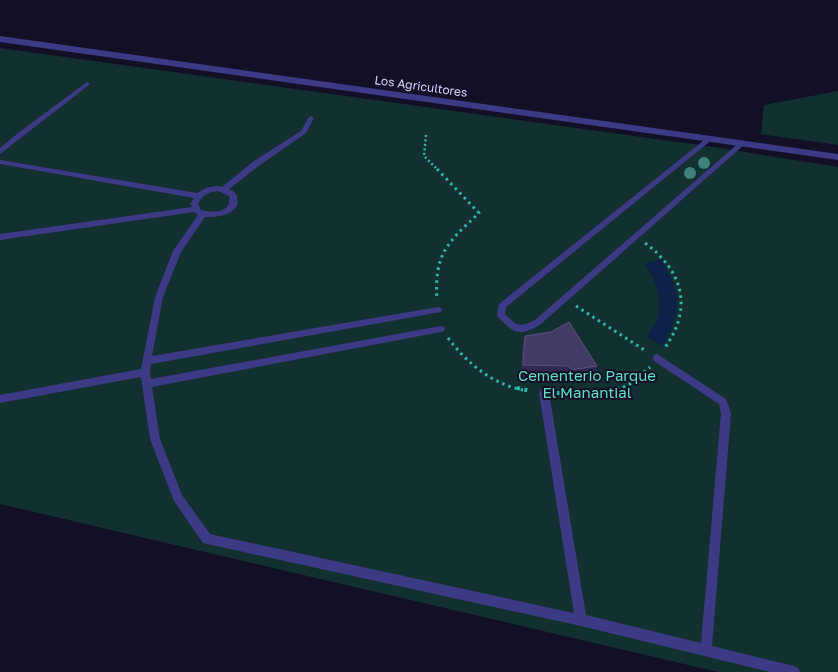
<svg xmlns="http://www.w3.org/2000/svg" width="838" height="672" font-family="'Golos Text',sans-serif">
<style>
.green{fill:#12302f}
.water{fill:#0c2248}
.lines{fill:none;stroke-linecap:round;stroke-linejoin:round}
.path-far2{stroke:#2fb8b0;stroke-width:2.5;stroke-dasharray:2 2.5;stroke-linecap:butt}
.path-far1{stroke:#2fb8b0;stroke-width:3;stroke-dasharray:2.5 4;stroke-linecap:butt}
.path{stroke:#2fb8b0;stroke-width:4;stroke-dasharray:3 4.5;stroke-linecap:butt}
.service{fill:#3d3a85;fill-rule:evenodd}
.minor{fill:#3d3a85;fill-rule:evenodd}
.tree{fill:#3d827b}
.wall{fill:#312854}
.building{fill:#433a66;stroke:#5a527e}
.labels{text-anchor:middle;dominant-baseline:central;stroke-width:4;stroke-linejoin:round;paint-order:stroke}
.far-street-label{font-size:12px;fill:#d9d4ff;stroke:#130f26}
.park-label{font-size:15px;fill:#5fe0c0;stroke:#130f26}
</style>
<rect width="100%" height="100%" fill="#130f26"/>
<path class="green" d="M0 48 714 147 838 167V672H718L0 504Z
M838 91V145L761 134 764 105Z"/>
<path class="water" d="M661 259C682 294 682 310 663 346L646 337C649 332 655 326 657 320 664 300 656 280 645 264Z"/>
<g class="lines">
<path class="path-far2" d="M426 135 424 156 438 170"/>
<path class="path-far1" d="M437 169 479 213C447 243 434 254 437 300
M645 243C684 272 693 309 664 349
M576 306 646 351
M448 338C467 363 492 384 523 390
M617 390 630 384 650 367"/>
<path class="path" d="M517 388 531 391
M557 393 595 394 621 388"/>
<path class="service" d="M87 82 90 84 89 85 0 154V148L18 133Z
M311 116 314 118 306 133 260 165 229 189C233 191 236 192 237 197 242 214 217 218 205 217L181 252 163 297 152 356 438 307 441 308 442 310 441 312 151 364 150 372 151 379 441 326 444 327 445 329 444 331 441 332 152 387 160 439 182 495 210 534 574 613 539 393 541 390 544 389 547 390 549 393 586 615 701 643 721 413 719 404 654 361 653 358 654 355 657 354 726 399 731 413 712 646 794 666 798 668 800 672H770L581 626 203 543 174 501 150 439 141 377 0 403V395L141 369 155 297 173 251 198 215 194 212 0 240V234L192 207 190 204 194 198 0 164V160L197 193C204 189 214 184 222 187L254 161 301 131 308 118ZM218 191 229 196C232 213 213 213 201 210L198 204C202 195 209 192 218 191Z
M708 137H712L713 139 506 307 505 314C517 326 520 328 535 320L740 142H744L745 144 541 324C520 337 514 334 498 317L497 315 499 304Z"/>
<path class="minor" d="M0 36 838 154V160L0 42Z"/>
</g>
<g class="tree">
<circle cx="704" cy="163" r="6"/>
<circle cx="690" cy="173" r="6"/>
</g>
<path class="wall" d="M551 332 597 366 593 378 566 382V378L521 377 522 348 525 336Z"/>
<path class="building" d="M569 322 597 366 570 370 569 366 523 365 525 336 551 332Z"/>
<g class="labels">
<g class="far-street-label">
<text transform="translate(421 86) rotate(8)">Los Agricultores</text>
</g>
<g class="park-label">
<text x="587" y="375">Cementerio Parque<tspan x="587" dy="17">El Manantial</tspan></text>
</g>
</g>
</svg>
